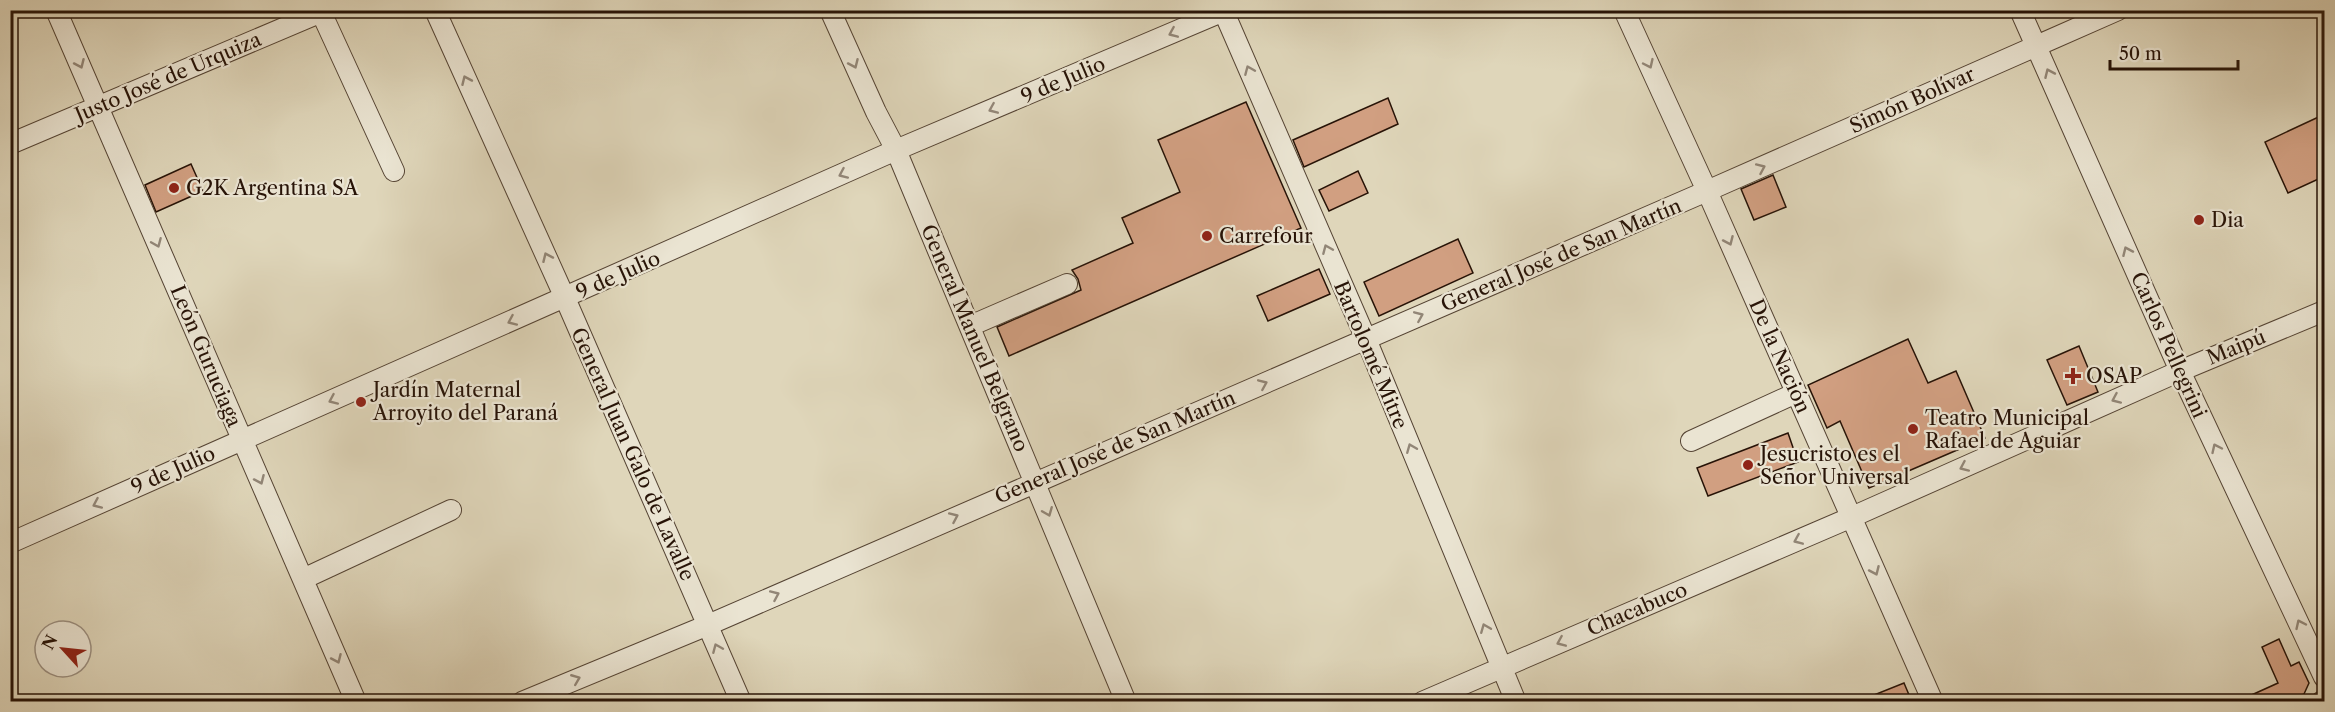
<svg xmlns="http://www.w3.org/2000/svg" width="2335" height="712" font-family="'Libre Caslon Text',serif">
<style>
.building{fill:#d19f81;stroke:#271307;stroke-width:1.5}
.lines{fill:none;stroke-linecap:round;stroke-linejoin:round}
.minor-casing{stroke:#554434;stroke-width:22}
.minor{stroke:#eae4d2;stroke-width:20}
.oneway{stroke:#928677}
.poi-dot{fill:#8f2418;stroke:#eae4d2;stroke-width:2}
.labels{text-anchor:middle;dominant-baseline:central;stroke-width:4.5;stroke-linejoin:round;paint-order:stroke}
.street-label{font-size:20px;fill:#271307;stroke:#eae4d2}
.poi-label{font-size:20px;fill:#271307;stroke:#eae4d2;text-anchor:start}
</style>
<rect width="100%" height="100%" fill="#dfd6ba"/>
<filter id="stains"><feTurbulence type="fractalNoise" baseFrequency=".00333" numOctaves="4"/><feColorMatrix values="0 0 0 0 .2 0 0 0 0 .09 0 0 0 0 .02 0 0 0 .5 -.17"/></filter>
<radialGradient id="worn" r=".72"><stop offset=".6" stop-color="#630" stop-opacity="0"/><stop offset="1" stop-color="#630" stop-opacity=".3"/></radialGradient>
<path class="building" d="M1388 98 1398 124 1304 167 1293 140Z
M1246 102 1301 228 1009 356 997 327 1081 290 1078 279 1072 270 1133 243 1122 218 1180 192 1158 140Z
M2325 114V176L2288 193 2265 142Z
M191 164 203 191 156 212 145 185Z
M1358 171 1368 193 1329 211 1319 190Z
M1773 175 1786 207 1754 220 1741 189Z
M1458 239 1473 273 1379 316 1364 282Z
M1319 269 1330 294 1268 321 1257 296Z
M1908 339 1928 383 1956 371 1985 438 1869 488 1840 421 1827 428 1808 385Z
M2079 346 2098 392 2067 405 2047 360Z
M1788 433 1798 462 1708 496 1697 468Z
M2279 639 2291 666 2299 662 2309 683 2304 694 2288 702H2236L2278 683 2262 647Z
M1904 683 1912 702H1859V701Z"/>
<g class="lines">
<defs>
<path id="minor" d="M56 10 356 702
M435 10 565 298 741 702
M830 10 876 112 896 150 1126 702
M1223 10 1366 339 1516 702
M1624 10 1707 191 1933 702
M2020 10 2180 371 2324 677
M321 12 394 171
M10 144 326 10
M970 326 1067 284
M1691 441 1796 393
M10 543 896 150 1226 10
M303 579 451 510
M522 702 708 625 1707 191 2118 10
M1422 702 1852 517 2180 371 2324 311
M2321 702 2324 700"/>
</defs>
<use href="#minor" class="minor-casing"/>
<use href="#minor" class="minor"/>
</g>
<defs><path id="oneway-chevron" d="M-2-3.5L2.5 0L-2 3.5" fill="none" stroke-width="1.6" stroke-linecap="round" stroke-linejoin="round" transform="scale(1.5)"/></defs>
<g class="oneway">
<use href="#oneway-chevron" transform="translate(1173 33) rotate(157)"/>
<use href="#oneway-chevron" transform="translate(80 64) rotate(66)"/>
<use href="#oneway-chevron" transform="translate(854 64) rotate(66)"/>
<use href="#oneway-chevron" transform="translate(1649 64) rotate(65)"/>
<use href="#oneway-chevron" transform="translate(1249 70) rotate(-113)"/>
<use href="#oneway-chevron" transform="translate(2049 73) rotate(-114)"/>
<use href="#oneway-chevron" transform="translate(466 80) rotate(-114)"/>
<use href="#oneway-chevron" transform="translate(993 109) rotate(157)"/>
<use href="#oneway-chevron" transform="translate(1761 168) rotate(-24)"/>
<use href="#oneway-chevron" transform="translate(843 174) rotate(156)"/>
<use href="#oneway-chevron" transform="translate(1729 241) rotate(66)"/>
<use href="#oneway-chevron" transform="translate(157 243) rotate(67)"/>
<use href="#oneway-chevron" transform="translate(1327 249) rotate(-113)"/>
<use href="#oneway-chevron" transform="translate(2127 251) rotate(-114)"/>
<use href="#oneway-chevron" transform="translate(547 257) rotate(-114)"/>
<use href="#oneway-chevron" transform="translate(1419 316) rotate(-23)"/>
<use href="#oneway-chevron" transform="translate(512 321) rotate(156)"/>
<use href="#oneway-chevron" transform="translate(1263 384) rotate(-23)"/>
<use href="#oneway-chevron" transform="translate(2116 399) rotate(156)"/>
<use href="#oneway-chevron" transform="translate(333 400) rotate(156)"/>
<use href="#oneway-chevron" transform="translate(1411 448) rotate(-112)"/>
<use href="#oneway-chevron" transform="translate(2216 448) rotate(-115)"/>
<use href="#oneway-chevron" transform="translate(1964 467) rotate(156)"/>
<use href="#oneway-chevron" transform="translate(260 480) rotate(66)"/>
<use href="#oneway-chevron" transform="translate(97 504) rotate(156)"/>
<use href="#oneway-chevron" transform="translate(1048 512) rotate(68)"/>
<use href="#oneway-chevron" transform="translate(954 517) rotate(-24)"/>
<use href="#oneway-chevron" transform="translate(1798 540) rotate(157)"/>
<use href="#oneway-chevron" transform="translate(1875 571) rotate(66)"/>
<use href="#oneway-chevron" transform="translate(775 595) rotate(-24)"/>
<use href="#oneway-chevron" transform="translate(2300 624) rotate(-115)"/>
<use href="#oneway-chevron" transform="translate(1485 628) rotate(-112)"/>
<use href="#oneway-chevron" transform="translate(1561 642) rotate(157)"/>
<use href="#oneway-chevron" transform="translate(717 648) rotate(-113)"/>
<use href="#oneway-chevron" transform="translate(337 659) rotate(66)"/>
<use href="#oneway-chevron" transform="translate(576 679) rotate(-22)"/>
</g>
<g class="poi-dot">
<circle cx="174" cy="188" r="6"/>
<circle cx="2199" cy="220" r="6"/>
<circle cx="1207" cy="236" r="6"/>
<path d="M2070 367h6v6h6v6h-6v6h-6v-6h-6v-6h6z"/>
<circle cx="361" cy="402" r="6"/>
<circle cx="1913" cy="429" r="6"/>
<circle cx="1748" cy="465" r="6"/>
</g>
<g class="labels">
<g class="street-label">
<text transform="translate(168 77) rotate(-23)">Justo José de Urquiza</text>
<text transform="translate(1063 80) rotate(-23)">9 de Julio</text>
<text transform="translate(1912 100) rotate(-24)">Simón Bolívar</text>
<text transform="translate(1561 255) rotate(-23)">General José de San Martín</text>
<text transform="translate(618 275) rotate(-24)">9 de Julio</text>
<text transform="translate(975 338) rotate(67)">General Manuel Belgrano</text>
<text transform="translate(2169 345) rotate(66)">Carlos Pellegrini</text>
<text transform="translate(2236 347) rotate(-22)">Maipú</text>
<text transform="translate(1371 355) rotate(67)">Bartolomé Mitre</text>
<text transform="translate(206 356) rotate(67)">León Guruciaga</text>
<text transform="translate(1780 356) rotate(66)">De la Nación</text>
<text transform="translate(1115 447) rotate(-23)">General José de San Martín</text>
<text transform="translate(633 454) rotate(66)">General Juan Galo de Lavalle</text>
<text transform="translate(173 470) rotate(-24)">9 de Julio</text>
<text transform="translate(1637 609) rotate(-23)">Chacabuco</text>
</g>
<g class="poi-label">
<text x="186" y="188">G2K Argentina SA</text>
<text x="2211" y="220">Dia</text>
<text x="1219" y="236">Carrefour</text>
<text x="2086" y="376">OSAP</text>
<text x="373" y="390">Jardín Maternal<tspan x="373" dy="23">Arroyito del Paraná</tspan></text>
<text x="1925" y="418">Teatro Municipal<tspan x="1925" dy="23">Rafael de Aguiar</tspan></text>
<text x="1760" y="454">Jesucristo es el<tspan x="1760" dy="23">Señor Universal</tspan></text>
</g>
</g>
<rect width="2335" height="712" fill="none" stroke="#dfd6ba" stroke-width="36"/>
<rect x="12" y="12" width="2311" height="688" fill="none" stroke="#271307" stroke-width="3"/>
<rect x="18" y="18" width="2299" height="676" fill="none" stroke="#271307" stroke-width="1.5"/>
<g transform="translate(63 649) rotate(297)"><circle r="28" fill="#eae4d2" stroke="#9c9081" stroke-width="1.5"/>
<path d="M0-4.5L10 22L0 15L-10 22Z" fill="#8f2418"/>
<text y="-9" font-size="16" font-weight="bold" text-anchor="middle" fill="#271307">N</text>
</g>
<path d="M2110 60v9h128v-9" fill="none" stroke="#271307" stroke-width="3"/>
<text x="2119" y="60" font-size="18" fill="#271307" stroke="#eae4d2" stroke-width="4.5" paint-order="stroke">50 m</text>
<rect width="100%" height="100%" filter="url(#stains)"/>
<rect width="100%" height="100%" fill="url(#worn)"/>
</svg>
